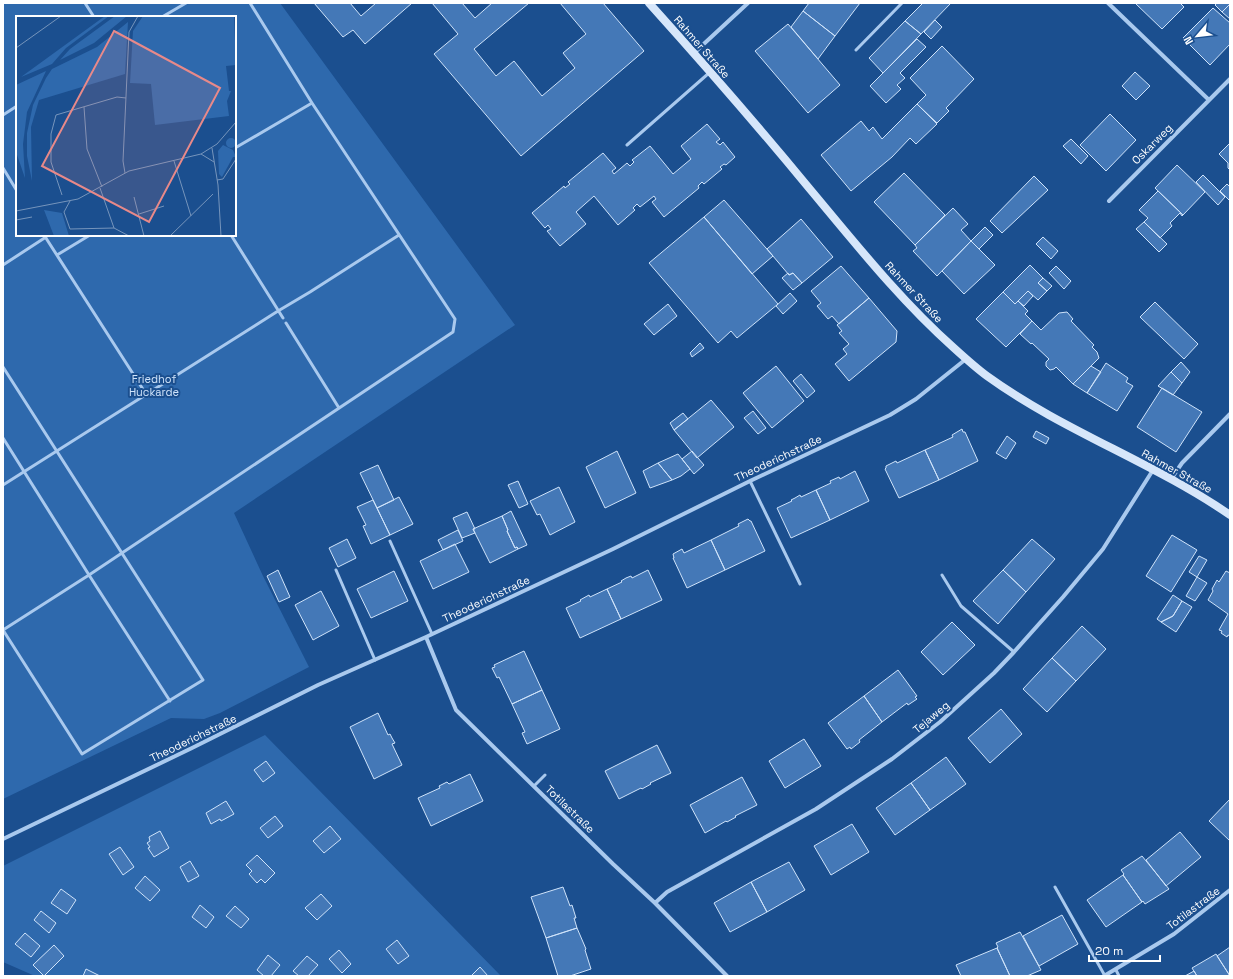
<svg xmlns="http://www.w3.org/2000/svg" width="1233" height="979" font-family="'Space Grotesk',sans-serif">
<style>
.green{fill:#2e69ad;fill-rule:evenodd}
.building{fill:#4478b7;stroke:#cfe3fa}
.lines{fill:none;stroke-linecap:round;stroke-linejoin:round}
.service{stroke:#a9c9ee;stroke-width:3}
.minor{stroke:#a9c9ee;stroke-width:4}
.secondary{stroke:#d6e6fa;stroke-width:8}
.labels{text-anchor:middle;dominant-baseline:central;stroke-width:4;stroke-linejoin:round;paint-order:stroke}
.street-label{font-size:11px;fill:#fff;stroke:#1b4f8f}
.park-label{font-size:11px;fill:#cfe3fa;stroke:#1b4f8f}
.inset-road{fill:none;stroke:#7695bc;stroke-width:1}
.view{fill:#e88989;fill-opacity:0.15;stroke:#e88989;stroke-width:2}
.inset-edge{fill:none;stroke:#fff;stroke-width:2}
</style>
<rect width="100%" height="100%" fill="#1b4f8f"/>
<path class="green" d="M3 3H280L515 325 234 513 263 576 309 667 220 713 204 719 171 718 3 799ZM17 17H235V235H17Z
M265 735 501 976H35L3 962V866Z"/>
<path class="building" d="M314 3H350L361 16 376 3H412L365 44 353 30 343 37Z
M432 3H462L475 18 492 3H529L474 49 496 76 514 61 542 96 575 68 563 53 586 34 560 3H603L644 51 521 156 434 54 458 34Z
M809 3H860L835 36 803 11Z
M923 3H951L921 34 905 21Z
M1135 3H1180L1184 7 1162 29Z
M1217 3H1230V4L1222 12 1215 5Z
M1230 4V19L1222 12Z
M1213 8 1230 23V44L1210 65 1183 38Z
M803 11 835 36 818 59 791 27Z
M935 20 942 27 931 39 924 32Z
M905 21 921 34 883 73 869 58Z
M788 24 840 85 808 113 755 51Z
M917 39 926 47 900 73 905 78 897 85 901 89 886 103 870 86Z
M942 46 974 79 946 108 949 111 937 123 917 104 926 95 910 78Z
M1135 72 1150 86 1136 100 1122 86Z
M917 104 937 124 916 144 910 138 892 157 851 191 821 155 861 121 869 131 873 127 882 139Z
M1110 114 1136 140 1106 171 1080 145Z
M707 124 720 139 716 142 720 145 723 142 735 157 726 165 724 164 720 167 722 169 704 184 702 182 698 186 699 188 664 217 652 202 656 199 654 196 640 207 637 204 633 208 635 210 618 225 594 196 576 212 586 224 560 246 547 231 551 229 548 225 545 228 532 213 564 186 565 188 570 184 568 182 603 153 616 168 612 171 614 174 627 163 630 166 634 162 632 160 650 146 673 174 691 159 681 146Z
M1071 139 1088 156 1081 164 1063 146Z
M1230 143V170L1228 168V163L1219 154Z
M1177 165 1205 192 1183 215 1155 188Z
M904 173 945 215 915 245 874 202Z
M1203 175 1225 197 1218 205 1196 182Z
M1034 176 1048 190 1002 233 990 221Z
M1227 184 1230 187V201L1220 191Z
M1158 191 1183 215 1182 216 1180 213 1170 223 1172 226 1160 238 1144 222 1148 218 1139 210Z
M724 200 773 256 752 274 704 217Z
M953 208 968 224 961 230 971 241 937 276 913 251 917 248 915 245Z
M704 217 778 304 737 338 731 331 718 343 649 263Z
M801 219 833 257 802 283 793 273 789 275 767 249Z
M1144 222 1167 244 1159 252 1136 229Z
M985 227 993 235 979 249 971 241Z
M1043 237 1058 251 1051 259 1036 244Z
M971 241 995 265 964 294 942 271Z
M1030 265 1043 278 1038 283 1047 291 1038 300 1028 291 1015 304 1003 292Z
M841 266 869 298 839 324 832 316 828 319 817 306 821 303 811 291Z
M1056 266 1071 281 1064 289 1049 273Z
M788 273 789 275 793 273 802 283 793 290 782 278Z
M1043 278 1052 286 1047 291 1038 283Z
M1028 291 1033 296 1024 306 1018 301Z
M1003 292 1015 304 1018 301 1028 311 1025 314 1032 321 1006 347 976 319Z
M790 293 797 301 783 314 776 306Z
M869 298 897 331 896 342 849 381 835 364 847 354 843 349 849 344 839 333 842 331 837 325Z
M1155 302 1198 344 1184 359 1140 317Z
M668 304 677 316 654 335 644 324Z
M1067 312 1073 319 1071 321 1094 345 1092 347 1097 352 1099 358 1073 384 1056 367 1054 369 1050 370 1046 366V362L1049 359 1032 343 1031 344 1020 334 1032 321 1041 330 1059 313Z
M700 343 704 348 692 357 690 353Z
M1181 362 1190 372 1182 383 1171 372Z
M1106 363 1128 378 1126 382 1133 386 1117 411 1087 393Z
M776 366 804 401 772 428 743 393Z
M1091 366 1101 372 1087 393 1073 384Z
M1171 372 1182 383 1173 395 1158 386Z
M801 374 815 391 807 398 793 381Z
M1162 388 1202 412 1176 452 1137 427Z
M711 400 734 427 697 458 674 430Z
M753 411 766 428 758 434 744 418Z
M683 413 688 419 674 430 670 423Z
M962 429 963 432H965L978 461 939 480 925 450 953 437 952 435Z
M1036 431 1049 438 1046 444 1033 437Z
M1007 436 1016 443 1006 459 996 453Z
M925 450 939 480 899 498 885 469 886 468V466L896 461 897 463Z
M617 451 636 493 605 508 586 467Z
M692 451 704 465 694 474 682 459Z
M678 454 690 469 681 476 672 480 658 463Z
M658 463 672 480 650 488 643 471Z
M378 465 394 500 377 508 360 473Z
M855 471 869 501 830 520 816 490 831 483 830 481 839 477 840 479Z
M518 481 528 504 519 508 508 485Z
M559 487 575 522 550 535 540 514 537 515 530 501Z
M816 490 830 520 791 538 777 508 792 501 791 500 795 498 800 495 801 497Z
M399 497 413 524 390 535 377 508Z
M373 500 390 535 371 544 363 526 366 525 357 507Z
M511 511 527 545 518 549 517 547 515 548 507 531 508 530 502 516Z
M467 512 475 529H473L475 533 462 538 453 518Z
M502 516 508 530 507 531 515 548 517 547 518 549 490 563 473 529Z
M748 519 750 521H751L765 551 725 570 711 540 739 526 738 524Z
M458 530 463 541 443 550 438 540Z
M1172 535 1197 550 1171 592 1146 576Z
M347 539 356 558 338 567 329 548Z
M1032 539 1055 559 1026 592 1003 570Z
M711 540 725 570 687 588 673 558H674L673 554 682 549 684 553Z
M455 544 469 572 433 589 420 561Z
M1199 556 1207 560 1197 577 1189 572Z
M278 570 290 597 279 602 267 576Z
M648 570 662 600 621 619 607 589 622 582 621 581 626 578 631 576 632 578Z
M1003 570 1026 592 998 624 973 601Z
M394 571 408 601 371 618 357 589Z
M1226 571 1230 573V636L1228 635 1227 637 1221 633 1222 631 1219 630 1228 614 1208 600 1213 591 1212 589 1217 580 1219 582Z
M1197 577 1207 583 1195 601 1186 596Z
M607 589 621 619 580 638 566 608 581 601 580 600 589 595 590 597Z
M321 591 339 626 313 640 295 605Z
M1173 595 1182 601 1173 616 1161 622 1157 619Z
M1182 601 1192 607 1176 632 1161 622 1173 616Z
M952 622 975 645 943 675 921 652Z
M1082 626 1106 649 1076 681 1052 658Z
M524 651 542 690 512 704 499 677 497 678 492 668 495 667 494 665Z
M1052 658 1076 681 1047 712 1023 689Z
M898 670 917 696 915 697 917 699 908 705 907 703 882 722 864 696Z
M542 690 560 729 527 744 522 733 525 732 512 704Z
M864 696 882 722 859 740 860 742 851 749 850 747 847 749 828 723Z
M1001 709 1022 734 990 763 968 738Z
M378 713 388 735 390 734 392 738 395 743 392 744 402 765 374 779 350 727Z
M804 739 821 766 785 788 769 761Z
M657 745 671 773 650 783 651 784 642 789 641 788 619 799 605 771Z
M946 757 966 784 930 810 911 783Z
M266 761 275 773 263 782 254 770Z
M470 774 483 801 431 826 418 798 440 788 439 786 447 782 449 784Z
M742 777 757 805 735 816 736 817 727 822 726 821 705 833 690 805Z
M911 783 930 810 895 835 876 808Z
M1230 799V841L1209 821Z
M226 801 234 814 221 821 220 819 211 824 206 813Z
M275 816 283 826 268 838 260 828Z
M852 824 869 852 831 875 814 846Z
M330 826 341 839 324 853 313 841Z
M160 831 169 848 154 857 148 848 150 847 147 843 150 841 149 837Z
M1180 832 1201 857 1166 886 1146 860Z
M120 847 134 867 123 875 109 854Z
M257 855 275 873 265 883 261 879 257 883 249 874 252 871 246 865Z
M1142 856 1169 889 1145 904 1143 901 1142 902 1123 875 1124 874 1121 870Z
M190 861 199 876 188 882 180 867Z
M789 862 805 890 767 912 751 882Z
M1123 875 1142 902 1106 927 1087 900Z
M145 876 160 890 150 901 135 888Z
M751 882 767 912 730 932 714 903Z
M563 887 570 906 572 905 576 918H574L577 928 546 938 531 897Z
M61 889 76 900 67 914 51 903Z
M321 894 332 906 317 920 305 908Z
M200 905 214 917 206 928 192 917Z
M235 906 249 919 241 928 226 916Z
M41 911 56 923 49 933 34 920Z
M1062 915 1078 944 1039 966 1023 936Z
M577 928 586 949 585 950 591 969 570 976H558L546 938Z
M1020 932 1041 970 1027 976H1010L997 948 998 947 996 943Z
M25 933 40 946 31 957 15 944Z
M397 940 409 956 398 964 386 949Z
M54 945 64 956 44 976 33 965Z
M1230 947V976L1217 956Z
M997 948 1010 976H961L956 965Z
M339 950 351 964 342 973 329 959Z
M1216 954 1230 976H1197L1192 968Z
M268 955 280 965 271 976H264L257 970Z
M307 956 318 965 308 976H299L293 971Z
M480 967 488 976H471Z
M86 969 100 976H83Z
M1194 971 1197 976H1185Z"/>
<g class="lines">
<path class="service" d="M85 3 94 17
M162 17 186 3
M856 50 902 3
M3 115 17 106
M627 145 709 73
M235 148 312 103
M3 168 17 191
M44 235 146 394
M231 235 283 318
M57 255 90 235
M3 265 46 237
M286 323 339 408
M3 367 203 680 82 754 3 630
M3 438 89 575 170 701
M750 481 800 584
M3 485 278 311 310 292 399 235
M390 541 432 634
M336 570 375 660
M942 575 961 606 1014 652
M3 630 89 575 453 332 455 319 312 103 250 3
M534 786 545 775
M1055 887 1105 976
M1116 970 1119 976"/>
<path class="minor" d="M1108 3 1209 100
M694 53 748 3
M1109 201 1230 79
M1171 479 1182 463 1230 414
M426 637 456 710 613 864 655 903 727 976
M3 839 192 748 318 685 426 637 613 549 750 481 890 415 916 399 966 359
M655 903 667 892 816 809 892 759 940 722 994 673 1014 652 1063 597 1103 549 1153 470
M1104 976 1174 934 1230 890"/>
<path class="secondary" d="M649 3C703 63 757 125 809 188 855 243 900 300 954 348 965 358 976 368 987 376 1063 431 1153 462 1230 515"/>
</g>
<g class="labels">
<g class="street-label">
<text transform="translate(702 47) rotate(49)">Rahmer Straße</text>
<text transform="translate(1152 144) rotate(-45)">Oskarweg</text>
<text transform="translate(914 292) rotate(47)">Rahmer Straße</text>
<text transform="translate(778 458) rotate(-25)">Theoderichstraße</text>
<text transform="translate(1177 471) rotate(29)">Rahmer Straße</text>
<text transform="translate(486 599) rotate(-25)">Theoderichstraße</text>
<text transform="translate(931 717) rotate(-40)">Tejaweg</text>
<text transform="translate(193 738) rotate(-26)">Theoderichstraße</text>
<text transform="translate(570 809) rotate(44)">Totilastraße</text>
<text transform="translate(1193 908) rotate(-37)">Totilastraße</text>
</g>
<g class="park-label">
<text x="154" y="379">Friedhof<tspan x="154" dy="13">Huckarde</tspan></text>
</g>
</g>
<g transform="translate(16 16)">
<rect width="220" height="220" fill="#1b4f8f"/>
<path d="M89 0H93L50 32 36 48 5 61ZM99 0H111L78 27 44 44 54 33ZM127 0H218L220 49 210 50 213 75H215L211 85 213 100 139 109 135 68 114 67 117 15ZM112 6 109 58 23 84 15 111 16 165 11 140V117L17 89 30 62 36 53 81 31ZM30 55 11 96 7 128 9 162 0 136V69ZM210 127a5 5 0 1 1 10 0a5 5 0 1 1-10 0ZM207 129 217 134 220 141H217L206 161 203 158 202 135ZM28 194 46 197 53 220H38Z" fill="#2e69ad"/>
<path class="inset-road" d="M0 32 45 0M68 91 71 133 86 171M196 132 202 169 205 220M185 138 198 146M158 145 175 200M109 157 107 145 113 16 122 0M201 164 207 163 220 143M84 172 98 212M46 179 35 146V118L40 99 101 81 110 82M118 181 128 220M54 185 48 196 54 213 98 212 113 220M0 195 62 183 113 155 185 138 201 128 220 106M123 198 148 190M0 204 16 201M154 220 197 178"/>
<path class="view" d="M98 15 204 72 133 206 26 150Z"/>
<rect width="220" height="220" class="inset-edge"/>
</g>
<rect width="1233" height="979" fill="none" stroke="#ffffff" stroke-width="8"/>
<g transform="translate(1197 36) rotate(242)" stroke="#1b4f8f" stroke-width="3" paint-order="stroke">
<path d="M0-3L7 15L0 10L-7 15Z" fill="#ffffff"/>
<text y="-6" font-size="11" font-weight="bold" text-anchor="middle" fill="#ffffff">N</text>
</g>
<path d="M1089 955v6h71v-6" fill="none" stroke="#ffffff" stroke-width="2"/>
<text x="1095" y="955" font-size="12" fill="#ffffff" stroke="#1b4f8f" stroke-width="3" paint-order="stroke">20 m</text>
</svg>
